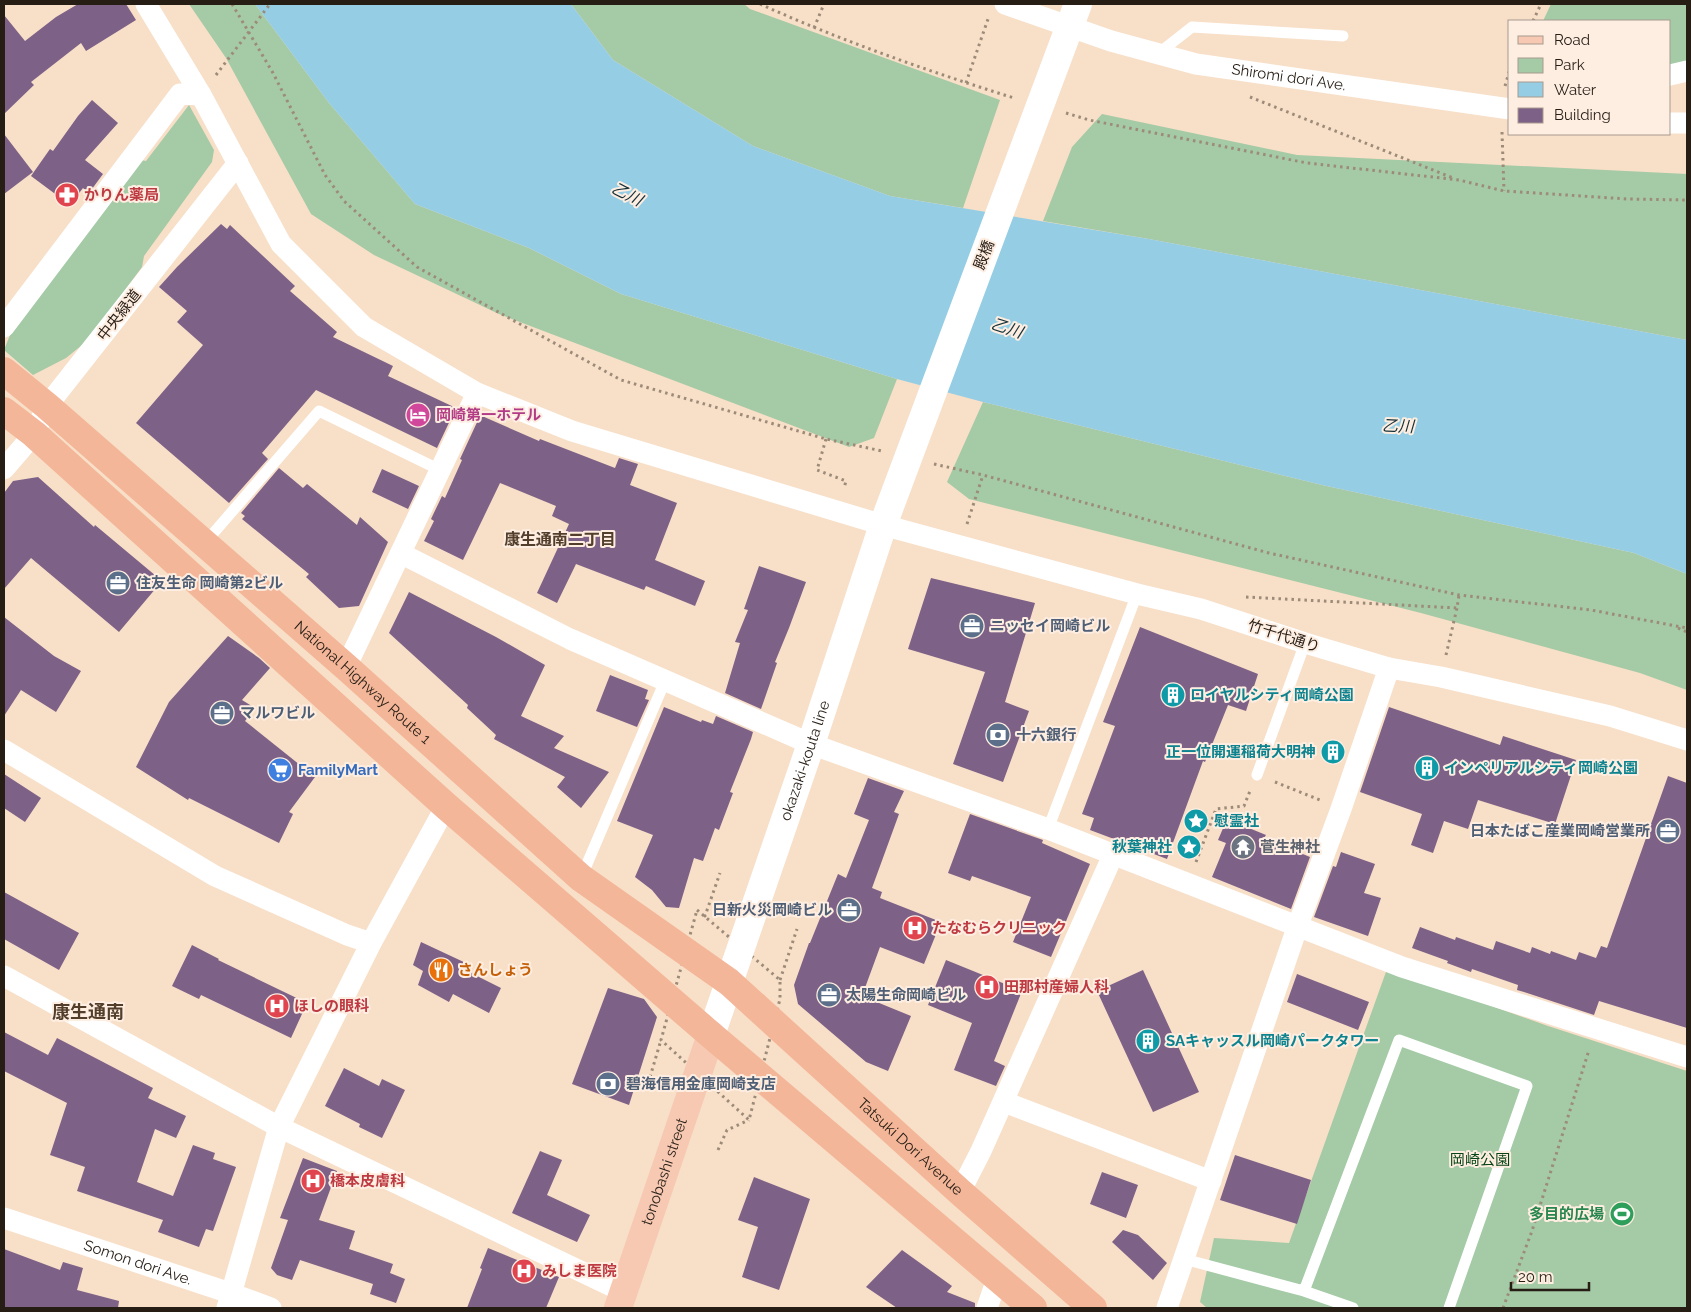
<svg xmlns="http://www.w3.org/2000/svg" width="1691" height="1312" font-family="Raleway,'Noto Sans JP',sans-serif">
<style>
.green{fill:#a4caa6}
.water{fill:#95cee4}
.building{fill:#7e6187}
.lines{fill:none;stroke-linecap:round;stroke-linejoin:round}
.path{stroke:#9d8b7a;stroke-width:3;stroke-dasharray:2.5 4;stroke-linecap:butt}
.service{stroke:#fff;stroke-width:11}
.minor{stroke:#fff;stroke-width:21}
.secondary{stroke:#fff;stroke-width:28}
.primary{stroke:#f7c8b2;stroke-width:28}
.trunk{stroke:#f4b698;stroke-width:28}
.labels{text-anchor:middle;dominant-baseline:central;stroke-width:4;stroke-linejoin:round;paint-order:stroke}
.street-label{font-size:15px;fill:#261d15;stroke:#feeee1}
.health-label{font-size:15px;font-weight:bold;fill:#be3a42;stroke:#feeee1;text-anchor:start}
.hotel-label{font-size:15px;font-weight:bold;fill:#b23c85;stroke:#feeee1;text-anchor:start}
.service-label{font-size:15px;font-weight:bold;fill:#4e5e75;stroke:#feeee1;text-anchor:start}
.culture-label{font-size:15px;font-weight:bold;fill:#0d838f;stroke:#feeee1;text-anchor:start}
.shop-label{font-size:15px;font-weight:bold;fill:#366cbe;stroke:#feeee1;text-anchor:start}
.worship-label{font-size:15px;font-weight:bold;fill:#5b616d;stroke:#feeee1;text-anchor:start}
.food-label{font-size:15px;font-weight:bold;fill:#c56008;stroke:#feeee1;text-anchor:start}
.park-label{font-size:15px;fill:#074415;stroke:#feeee1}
.leisure-label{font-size:15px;font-weight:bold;fill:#27864d;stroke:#feeee1;text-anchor:end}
.water-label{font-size:16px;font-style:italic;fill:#132f39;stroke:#feeee1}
.neighbourhood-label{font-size:16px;font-weight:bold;fill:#523e2b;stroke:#feeee1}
.quarter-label{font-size:18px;font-weight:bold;fill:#523e2b;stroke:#feeee1}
</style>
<rect width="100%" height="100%" fill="#f8dfc8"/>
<path class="green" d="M189 4H255L329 103 415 204 529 248 621 294 897 379 874 438 849 447 499 314 374 255 311 214 226 58Z
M571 4H744L750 9 1000 100 963 208 890 196 753 146 613 60Z
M1551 4H1687V64L1670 72V21H1543Z
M189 105 214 150 212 162 144 256 142 267 87 341 66 358 33 375 4 350 10 335 141 160 146 161Z
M1102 114 1297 155 1687 174V340L1149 239 1043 221 1072 147Z
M983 402 1322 485 1634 553 1687 574V690L1640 673 1421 613 969 499 947 482Z
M1387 969 1548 1026 1687 1071V1308H1207L1200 1302 1214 1238 1289 1243Z"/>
<path class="water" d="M255 4H571L613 60 753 146 890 196 1149 239 1687 340V574L1634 553 1322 485 983 402 897 379 621 294 529 248 415 204 329 103Z"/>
<path class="building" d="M78 4H126L136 20 86 51 81 43 31 82 34 85 4 114V15L25 41 56 17Z
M92 100 118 123 85 160 103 174 89 193 83 188 70 205 31 176 50 149 53 151 78 116Z
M4 134 33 172 4 194Z
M221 224 227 229 230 225 295 286 290 291 337 332 333 337 393 366 388 376 456 408 437 448 316 390 262 453 268 459 229 503 136 423 203 345 177 322 187 311 159 287 177 267Z
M482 416 539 441 540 439 615 468 619 458 638 464 630 485 677 503 655 560 705 581 695 606 646 586 644 590 576 564 557 603 537 593 569 524 552 516 556 506 500 483 463 560 424 541 434 521 431 519 442 496 445 498 462 460 460 459 479 418 480 419Z
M279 468 303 488 307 484 357 525 360 517 388 542 359 606 339 608 306 577 309 574 242 519 245 516 241 513Z
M382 469 419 486 408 509 372 492Z
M38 477 94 527 95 525 162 581 119 632 31 558 4 589V493L13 481Z
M759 566 806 582 789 628 775 662 777 663 761 709 725 693 740 643 735 642 748 610 744 609Z
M931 578 1035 603 1005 702 1029 711 1003 782 953 764 985 672 908 649Z
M409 592 496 637 545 665 521 716 564 736 554 748 609 772 581 808 557 787 565 777 494 739 496 735 467 708 468 705 389 633Z
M4 617 54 656 81 671 56 712 21 690 4 716Z
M1140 627 1258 674 1246 711 1228 705 1205 762 1203 761 1167 859 1090 830 1094 818 1082 814 1115 726 1103 722Z
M228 636 259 658 270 668 242 700 255 708 245 721 315 777 289 812 293 814 279 843 189 798 188 800 136 767 169 702Z
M610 675 648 690 645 699 649 700 637 727 596 711Z
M664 707 701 722 702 720 713 724 716 716 753 732 751 739 730 792 733 793 719 830 715 828 703 861 694 858 679 908 666 907 652 890 635 877 653 835 617 821Z
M1389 707 1500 745 1503 736 1576 760 1555 824 1478 800 1468 829 1444 821 1433 853 1411 845 1422 814 1360 792Z
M4 774 41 798 25 822 4 808Z
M1668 776 1687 783V1028L1599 1001 1594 1015 1524 992 1517 990 1518 985 1472 969 1471 972 1447 963 1448 961 1412 948 1420 927 1455 940 1456 937 1493 950 1496 941 1530 953 1532 947 1550 954 1551 951 1576 960 1579 952 1596 958 1601 946 1607 948Z
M868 778 904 791 894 812 899 814 872 888 882 892 880 898 941 922 924 964 880 947 862 996 911 1016 888 1071 866 1062 798 1004 794 985 809 943H810L838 874 846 878 869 820 854 814Z
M970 814 1043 840 1042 843 1090 864 1051 957 1013 942 1031 897 972 876 970 881 948 873Z
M1227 819 1266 835 1264 838 1310 857 1291 909 1212 877 1226 843 1218 840Z
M1341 852 1375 864 1364 893 1381 898 1368 936 1314 917 1333 866 1336 867Z
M4 892 79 933 59 970 4 939Z
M421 942 468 964 465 970 501 988 489 1013 453 994 449 1002 418 985 423 971 413 965Z
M192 945 219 959 218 960 307 1003 291 1038 201 995 199 999 172 986Z
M946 960 1022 991 994 1061 1005 1066 996 1086 954 1070 972 1023 928 1005Z
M1143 970 1199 1092 1153 1112 1097 991Z
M1297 974 1369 1002 1358 1030 1287 1002Z
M608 988 644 999 657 1017 629 1105 572 1084Z
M4 1032 48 1055 57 1038 153 1088 148 1098 186 1116 176 1138 155 1129 137 1182 173 1196 193 1145 215 1153 213 1159 236 1167 213 1231 206 1229 199 1247 158 1232 163 1220 77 1191 85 1167 50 1155 67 1103 4 1071Z
M344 1068 379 1086 382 1079 405 1090 382 1138 359 1127 360 1124 325 1106Z
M540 1151 562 1160 547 1195 590 1215 577 1242 512 1213Z
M1235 1155 1311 1180 1297 1224 1220 1200Z
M303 1158 337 1171 319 1220 355 1231 349 1249 393 1264 390 1273 405 1279 396 1303 370 1294 373 1284 300 1260 292 1280 277 1275 271 1268 288 1220 280 1218Z
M1102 1172 1138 1185 1126 1218 1090 1204Z
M754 1177 810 1199 779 1290 742 1277 758 1227 738 1220Z
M1123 1230 1138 1235 1167 1263 1153 1280 1112 1242Z
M488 1248 559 1277 546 1308H467L482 1269 480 1268Z
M4 1249 60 1270 63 1262 83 1268 77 1290 119 1301 118 1308H4Z
M902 1250 952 1286 947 1292 975 1303V1308H897L866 1287Z"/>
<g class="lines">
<path class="path" d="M232 4 273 73 325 175 344 201 417 267 621 380 826 439 882 451
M760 4C842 41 928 71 1014 98
M1533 21 1541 4
M814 28 824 4
M216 75 270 4
M966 83 988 19
M1505 86 1510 69
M1250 97 1453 178
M1066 113 1089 120 1307 163 1459 180 1504 191 1628 199 1687 200
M1502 132 1504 191
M826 439 817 470 846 481 844 488
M934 464 983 475 1269 553 1459 595 1591 610 1687 628
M967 524 983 475
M1246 597 1457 608 1459 595
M1678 628 1687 632
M1446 655 1457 608
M1275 782 1320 800
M1196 862 1216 809 1244 806 1250 791
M697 910 780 980V999L749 1120 661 1040Z
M704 915 705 916 720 873
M780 980 797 929
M650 1077 661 1040
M718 1150 727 1130 749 1120
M1503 1308 1532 1231 1589 1050"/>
<path class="service" d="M1159 53 1192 27 1343 36
M204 544 319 411 440 470
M1257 775 1305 643
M1048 829 1137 594
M581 878 665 681
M1184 1259 1304 1291 1353 1308
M1304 1291 1399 1040 1527 1086 1449 1308"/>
<g class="minor">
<path d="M146 4 201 95 281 244 364 327 477 393 572 431 883 525 1137 594 1201 609 1305 643 1389 668 1441 677 1610 716 1687 740"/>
<path id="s1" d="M1005 4 1111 41 1196 64 1510 109"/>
<path d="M1670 75 1687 71"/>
<path d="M1670 123H1687"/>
<path d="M4 327 180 94 201 95"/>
<path d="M4 469 34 434 47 406 238 163"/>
<path d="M402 554 570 639 811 744 1048 829 1402 967 1687 1057"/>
<path d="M346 667 477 393"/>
<path d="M4 750 215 876 347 935 371 943"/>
<path d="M4 976 279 1127 624 1292"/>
<path d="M1004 1102 1211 1181"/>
<path d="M960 1192 981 1151 1113 855"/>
<path id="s2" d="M4 1218 230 1293 271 1308"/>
<path d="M227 1308 279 1127 371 943 446 806"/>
<path d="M987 1308 997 1279"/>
<path d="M1167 1308 1298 925 1341 809 1389 668"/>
</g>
<path class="secondary" id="s3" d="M711 1035 811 744 883 525 1078 4"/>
<path class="primary" id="s4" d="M618 1308 711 1035"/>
<g class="trunk">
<path id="s5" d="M4 371 47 406 346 667 581 878 729 982 960 1192 1093 1308"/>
<path d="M4 411 34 434 446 806 711 1035 1033 1308"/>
</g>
</g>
<defs>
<symbol id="pharmacy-disc" viewBox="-11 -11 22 22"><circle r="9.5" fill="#e0444e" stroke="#feeee1"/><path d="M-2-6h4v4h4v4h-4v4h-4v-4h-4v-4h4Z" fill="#fff"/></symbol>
<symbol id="hotel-disc" viewBox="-11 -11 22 22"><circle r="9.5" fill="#d1479c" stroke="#feeee1"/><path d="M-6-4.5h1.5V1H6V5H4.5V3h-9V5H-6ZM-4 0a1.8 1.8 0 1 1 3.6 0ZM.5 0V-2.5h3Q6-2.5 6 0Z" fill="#fff"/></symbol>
<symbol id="office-disc" viewBox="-11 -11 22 22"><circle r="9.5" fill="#5c6f8a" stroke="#feeee1"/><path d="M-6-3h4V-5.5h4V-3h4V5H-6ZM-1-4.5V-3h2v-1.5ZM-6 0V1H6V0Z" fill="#fff"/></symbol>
<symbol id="building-disc" viewBox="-11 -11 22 22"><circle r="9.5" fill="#0f9aa8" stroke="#feeee1"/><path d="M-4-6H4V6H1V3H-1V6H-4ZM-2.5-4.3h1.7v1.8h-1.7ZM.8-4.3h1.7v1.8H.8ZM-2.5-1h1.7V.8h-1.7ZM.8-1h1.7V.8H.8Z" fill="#fff"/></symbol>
<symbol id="bank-disc" viewBox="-11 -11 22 22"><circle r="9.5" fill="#5c6f8a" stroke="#feeee1"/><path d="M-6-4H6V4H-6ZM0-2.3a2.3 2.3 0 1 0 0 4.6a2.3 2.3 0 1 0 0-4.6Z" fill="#fff"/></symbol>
<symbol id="supermarket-disc" viewBox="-11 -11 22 22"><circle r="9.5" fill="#3f7fe0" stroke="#feeee1"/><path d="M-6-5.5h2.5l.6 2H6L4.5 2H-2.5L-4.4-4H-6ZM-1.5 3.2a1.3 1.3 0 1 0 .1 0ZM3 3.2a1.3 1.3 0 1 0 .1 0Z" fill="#fff"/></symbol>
<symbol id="sight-disc" viewBox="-11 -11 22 22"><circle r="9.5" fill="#0f9aa8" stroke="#feeee1"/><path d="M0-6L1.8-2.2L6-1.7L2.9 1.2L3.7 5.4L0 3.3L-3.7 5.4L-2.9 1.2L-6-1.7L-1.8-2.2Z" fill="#fff"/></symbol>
<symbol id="temple-disc" viewBox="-11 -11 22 22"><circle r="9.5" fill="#6b7280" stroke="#feeee1"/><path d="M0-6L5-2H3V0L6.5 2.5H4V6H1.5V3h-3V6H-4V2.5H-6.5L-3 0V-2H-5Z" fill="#fff"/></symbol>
<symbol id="hospital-disc" viewBox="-11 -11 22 22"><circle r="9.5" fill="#e0444e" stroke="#feeee1"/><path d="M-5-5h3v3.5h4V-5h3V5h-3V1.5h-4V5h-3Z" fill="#fff"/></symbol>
<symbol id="restaurant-disc" viewBox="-11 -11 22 22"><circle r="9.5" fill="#e8710a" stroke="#feeee1"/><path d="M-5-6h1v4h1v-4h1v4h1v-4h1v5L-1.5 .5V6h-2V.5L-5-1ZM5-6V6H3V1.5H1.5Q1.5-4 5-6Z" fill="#fff"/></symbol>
<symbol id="stadium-disc" viewBox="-11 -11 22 22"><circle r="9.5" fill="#2e9e5b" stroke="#feeee1"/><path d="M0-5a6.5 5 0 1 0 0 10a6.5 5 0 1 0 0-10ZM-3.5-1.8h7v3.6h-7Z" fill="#fff"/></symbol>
</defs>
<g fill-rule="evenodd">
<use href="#pharmacy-disc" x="53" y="181" width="28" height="28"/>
<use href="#hotel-disc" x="404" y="401" width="28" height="28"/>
<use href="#office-disc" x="104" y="569" width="28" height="28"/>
<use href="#office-disc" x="958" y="612" width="28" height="28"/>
<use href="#building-disc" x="1159" y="681" width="28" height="28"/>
<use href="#office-disc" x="208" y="699" width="28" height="28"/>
<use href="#bank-disc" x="984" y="721" width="28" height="28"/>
<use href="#building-disc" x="1319" y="738" width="28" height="28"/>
<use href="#building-disc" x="1413" y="754" width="28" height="28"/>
<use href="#supermarket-disc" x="266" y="756" width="28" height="28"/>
<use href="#sight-disc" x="1182" y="807" width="28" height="28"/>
<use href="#office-disc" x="1654" y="817" width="28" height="28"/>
<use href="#sight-disc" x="1175" y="833" width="28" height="28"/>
<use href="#temple-disc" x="1229" y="833" width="28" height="28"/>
<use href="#office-disc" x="835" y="896" width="28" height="28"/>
<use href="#hospital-disc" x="901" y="914" width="28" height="28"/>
<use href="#restaurant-disc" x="427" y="956" width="28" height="28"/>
<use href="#hospital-disc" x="973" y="973" width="28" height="28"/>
<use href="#office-disc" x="815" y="981" width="28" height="28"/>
<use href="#hospital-disc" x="263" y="992" width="28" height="28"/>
<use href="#building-disc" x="1134" y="1027" width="28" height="28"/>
<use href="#bank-disc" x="594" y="1070" width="28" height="28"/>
<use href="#hospital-disc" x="299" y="1167" width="28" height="28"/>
<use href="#stadium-disc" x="1608" y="1200" width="28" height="28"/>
<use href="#hospital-disc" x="510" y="1257" width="28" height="28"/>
</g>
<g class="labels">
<g class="street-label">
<text stroke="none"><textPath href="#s1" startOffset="294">Shiromi dori Ave.</textPath></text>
<text transform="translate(984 255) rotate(-69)">殿橋</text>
<text transform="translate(119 315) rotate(-52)">中央緑道</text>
<text transform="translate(1284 636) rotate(18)">竹千代通り</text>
<text stroke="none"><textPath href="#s5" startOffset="475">National Highway Route 1</textPath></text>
<text stroke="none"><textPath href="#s3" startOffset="290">okazaki-kouta line</textPath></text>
<text stroke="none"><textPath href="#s5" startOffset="1194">Tatsuki Dori Avenue</textPath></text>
<text stroke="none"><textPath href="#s4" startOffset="144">tonobashi street</textPath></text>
<text stroke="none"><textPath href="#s2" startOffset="141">Somon dori Ave.</textPath></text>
</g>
<g class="health-label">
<text x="84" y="195">かりん薬局</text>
<text x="932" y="928">たなむらクリニック</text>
<text x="1004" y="987">田那村産婦人科</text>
<text x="294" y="1006">ほしの眼科</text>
<text x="330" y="1181">橋本皮膚科</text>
<text x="542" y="1271">みしま医院</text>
</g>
<g class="hotel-label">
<text x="436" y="415">岡崎第一ホテル</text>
</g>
<g class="service-label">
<text x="136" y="583">住友生命 岡崎第2ビル</text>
<text x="990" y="626">ニッセイ岡崎ビル</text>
<text x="240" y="713">マルワビル</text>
<text x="1016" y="735">十六銀行</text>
<text x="1650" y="831" text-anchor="end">日本たばこ産業岡崎営業所</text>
<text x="832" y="910" text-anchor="end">日新火災岡崎ビル</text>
<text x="846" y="995">太陽生命岡崎ビル</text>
<text x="626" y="1084">碧海信用金庫岡崎支店</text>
</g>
<g class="culture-label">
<text x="1190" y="695">ロイヤルシティ岡崎公園</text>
<text x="1316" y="752" text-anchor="end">正一位開運稲荷大明神</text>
<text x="1444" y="768">インペリアルシティ岡崎公園</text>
<text x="1214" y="821">慰霊社</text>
<text x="1172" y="847" text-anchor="end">秋葉神社</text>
<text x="1166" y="1041">SAキャッスル岡崎パークタワー</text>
</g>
<g class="shop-label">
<text x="298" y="770">FamilyMart</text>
</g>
<g class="worship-label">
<text x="1260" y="847">菅生神社</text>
</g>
<g class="food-label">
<text x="458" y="970">さんしょう</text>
</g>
<g class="park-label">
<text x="1480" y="1160">岡崎公園</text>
</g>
<g class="leisure-label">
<text x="1604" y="1214">多目的広場</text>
</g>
<g class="water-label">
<text transform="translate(627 194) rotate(27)">乙川</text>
<text transform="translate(1007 328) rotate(18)">乙川</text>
<text transform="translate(1398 426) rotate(2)">乙川</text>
</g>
<g class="neighbourhood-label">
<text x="560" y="539">康生通南二丁目</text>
</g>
<g class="quarter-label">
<text x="88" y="1011">康生通南</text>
</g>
</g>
<rect width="1691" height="1312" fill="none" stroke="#261d15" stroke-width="10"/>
<rect x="1508" y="20" width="162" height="115" fill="#feeee1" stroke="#a89a8f"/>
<rect x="1518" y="36" width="25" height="8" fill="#f7c8b2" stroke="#a89a8f"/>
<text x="1554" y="45" font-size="15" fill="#261d15">Road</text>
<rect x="1518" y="58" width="25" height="15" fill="#a4caa6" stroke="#a89a8f"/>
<text x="1554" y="70" font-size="15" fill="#261d15">Park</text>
<rect x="1518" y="82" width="25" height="15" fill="#95cee4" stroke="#a89a8f"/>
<text x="1554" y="95" font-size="15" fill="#261d15">Water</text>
<rect x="1518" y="108" width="25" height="15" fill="#7e6187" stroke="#a89a8f"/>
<text x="1554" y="120" font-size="15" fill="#261d15">Building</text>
<path d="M1511 1282v8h78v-8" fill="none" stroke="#261d15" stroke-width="2.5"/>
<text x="1518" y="1282" font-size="15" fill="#261d15" stroke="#feeee1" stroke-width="4" paint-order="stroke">20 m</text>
</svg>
